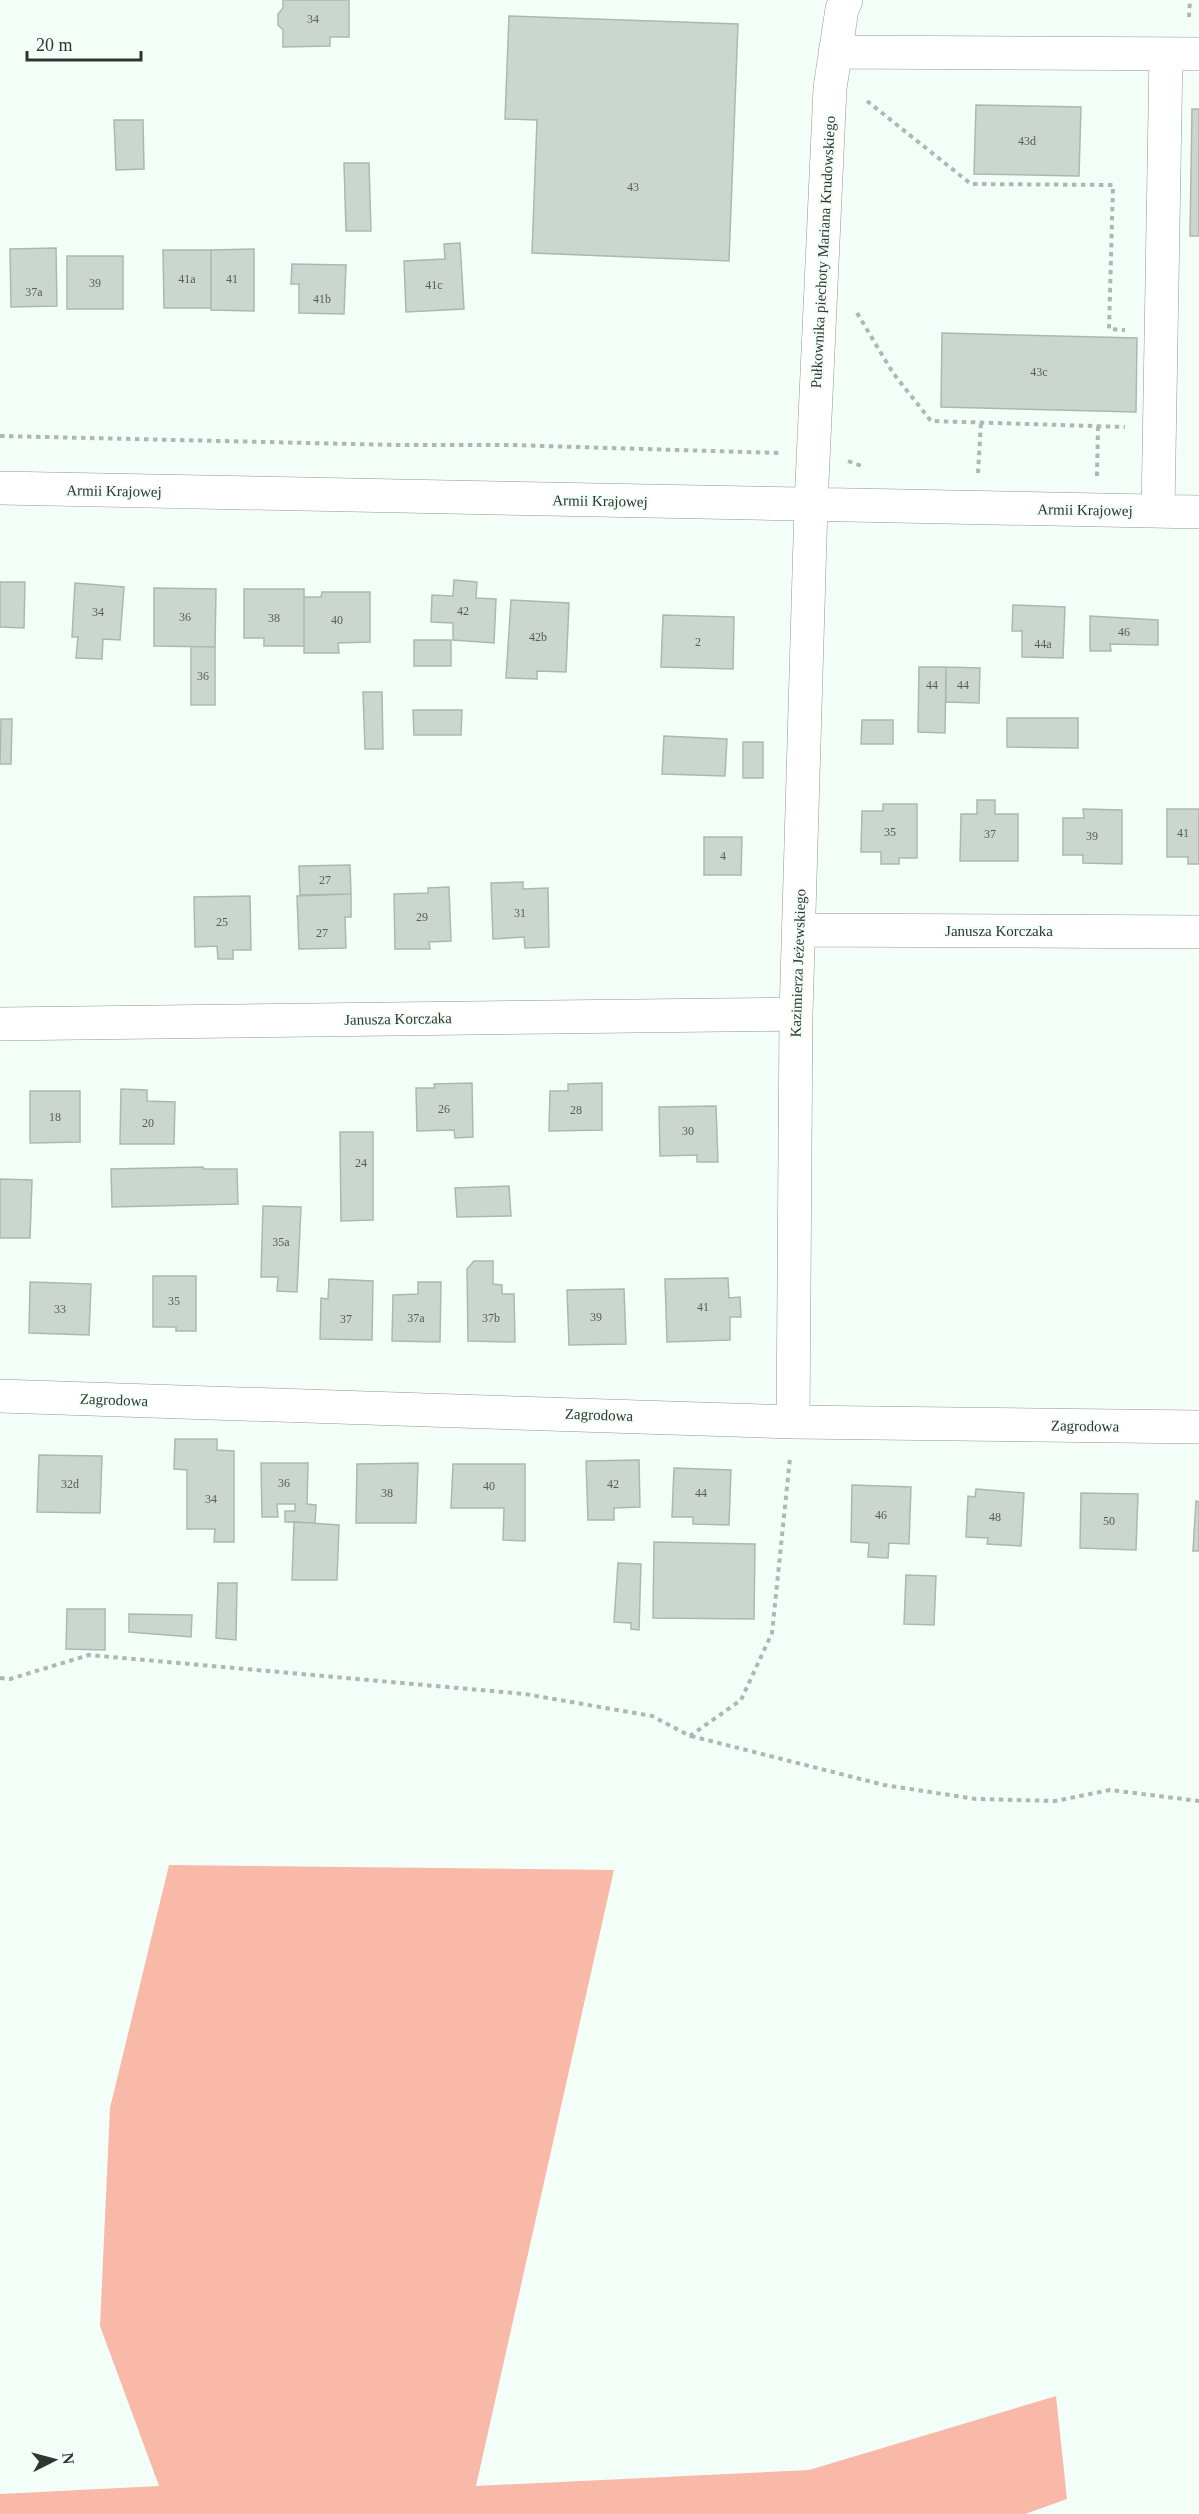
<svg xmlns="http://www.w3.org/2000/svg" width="1199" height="2514" font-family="Georgia,serif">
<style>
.forest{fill:#f9b9a8}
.building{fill:#ccd6d0;stroke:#adb7b2;stroke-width:1.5}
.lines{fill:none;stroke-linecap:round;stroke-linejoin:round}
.minor-casing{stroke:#909994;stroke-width:34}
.path{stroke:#afb7b2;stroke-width:4;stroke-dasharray:4.5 4.5;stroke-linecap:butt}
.minor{stroke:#fff;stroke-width:33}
.labels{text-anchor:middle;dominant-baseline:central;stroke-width:4.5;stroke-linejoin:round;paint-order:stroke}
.number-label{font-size:12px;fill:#575c5a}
.street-label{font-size:15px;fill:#303432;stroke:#f4fef8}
</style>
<rect width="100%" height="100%" fill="#f4fef8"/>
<path class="forest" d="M169 1865 614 1870 476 2486 809 2470 1056 2396 1067 2499 1025 2514H0V2494L159 2486 100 2326 110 2108Z"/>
<path class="building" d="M283 0H349V37H330V46L283 47V30L278 25V14L283 8Z
M509 16 738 24 729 261 532 253 537 120 505 119Z
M976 105 1081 107 1079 176 974 174Z
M1192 109H1199V236H1190Z
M114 120H143L144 169 116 170Z
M344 163H369L371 231H346Z
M460 243 464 309 406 312 404 261 445 259 444 244Z
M56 248 57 306 11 307 10 249Z
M254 249V311L211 310V250Z
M163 250H211V308H164Z
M67 256H123V309H67Z
M292 264 346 265 344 314 299 313V284H291Z
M942 333 1137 338 1136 412 941 407Z
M454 580 477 582 476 598 496 599 494 643 453 640V623L431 622 432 595 453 596Z
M0 582H25L24 628 0 627Z
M75 583 124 587 120 640 103 639 102 659 76 658 78 637H72Z
M154 588 216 589 215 647 154 646Z
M244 589H304V646H264V638H244Z
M322 592H370V642L338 643 339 653H304V597H321Z
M511 600 569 603 566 672 537 671V679L506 678Z
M1013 605 1065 607 1063 658 1022 657V631H1012Z
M663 615 734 617 733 669 661 667Z
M1090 616 1158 620V645L1110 644 1111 651H1090Z
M414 640H451V666H414Z
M191 647H215V705H191Z
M919 667H946L945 733 918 732Z
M946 667 980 668 979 703 946 702Z
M363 692H382L383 749H365Z
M413 710H462L461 735H414Z
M1007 718H1078V748L1007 747Z
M1 719H12L11 764H0Z
M862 720H893V744H861Z
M664 736 727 739 725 776 662 774Z
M743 742H763V778H743Z
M977 800H995V814H1018V861H960L961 814H977Z
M883 804H917V858H899V864H881V852H861L862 811H883Z
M1083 809 1122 810V864L1083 863V855H1063V818H1084Z
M1167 809H1199V864H1188V857H1167Z
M704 837H742L741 875H704Z
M350 865 351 894 300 895 299 866Z
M523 882V889L548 888 549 947 525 948 524 937 493 939 491 883Z
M449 887 451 941 429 942 430 949H395L394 894 428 893V888Z
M351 894V917H345L346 948 299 949 297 896Z
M250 896 251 950H233V959H218L217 946 195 947 194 897Z
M472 1083 473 1137 455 1138 454 1130 417 1131 416 1088H435L434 1084Z
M602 1083V1130L549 1131 550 1091H568V1084Z
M121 1089 147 1090V1101L175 1102 174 1144H120Z
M30 1091H80V1142L30 1143Z
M716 1106 718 1162H697V1155L660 1156 659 1107Z
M340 1132H373V1220L341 1221Z
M203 1167V1169H237L238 1204 112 1207 111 1169Z
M0 1179 32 1180 30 1238H0Z
M509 1186 511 1216 457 1217 455 1188Z
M263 1206 301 1207 297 1292 277 1291 278 1277H261Z
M474 1261H493V1284L502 1285V1294H514L515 1342 468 1341 467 1269Z
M153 1276H196V1331H176V1327H153Z
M728 1278 729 1298 740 1297 741 1317H730V1340L667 1342 665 1279Z
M329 1279 373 1281 372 1340 320 1339 321 1298 328 1299Z
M30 1282 91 1284 89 1335 29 1333Z
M418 1282H441L440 1342 392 1341 393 1295 418 1294Z
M624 1289 626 1344 569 1345 567 1290Z
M175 1439H217V1450L234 1451V1542H214L215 1529H187V1470L174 1469Z
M39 1455 102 1456 100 1513 37 1512Z
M639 1460 640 1507 614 1508V1520H588L586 1461Z
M261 1463H308L307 1504 316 1505 315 1523 285 1522V1511H295V1504H277L278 1517H262Z
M418 1463 416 1523H356L357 1464Z
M453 1464H525V1541L503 1540 504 1508H451Z
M674 1468 731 1470 729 1525 693 1524V1517H672Z
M852 1485 911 1487 909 1544 889 1543 888 1558 868 1557 869 1543 851 1542Z
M976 1489 1024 1493 1021 1546 987 1544 988 1538 966 1537 968 1496 975 1497Z
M1081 1493 1138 1494 1136 1550 1080 1548Z
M1196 1501 1199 1502V1551H1193Z
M294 1522 339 1525 337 1580H292Z
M654 1542 755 1544 754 1619 653 1618Z
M618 1563 641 1564 639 1630 631 1629V1623L614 1622Z
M906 1575 936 1576 934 1625 904 1624Z
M218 1583H237L236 1640 216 1638Z
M67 1609H105V1650L66 1649Z
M129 1614 192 1615 191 1637 129 1632Z"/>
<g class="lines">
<defs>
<path id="minor" d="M835 52 1199 54
M0 488 1199 512
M1158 511 1166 54
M800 930 1199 932
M0 1024 796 1014
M0 1396 793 1422 1199 1427
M793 1422 796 1014 811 505 830 88 842 9 846 0"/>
</defs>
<use href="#minor" class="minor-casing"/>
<path class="path" d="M1189 17 1190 0
M867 101 971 184 1113 185 1109 329 1125 330
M857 313 893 373 931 421 1125 427
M0 436 397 445H510L779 453
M848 461 864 467
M978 473 981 422
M1097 476 1098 426
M0 1678 10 1679 89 1655 525 1694 652 1716 690 1736 741 1700 772 1633 790 1458
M691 1736 884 1785 976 1799 1055 1801 1110 1790 1199 1801"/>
<use href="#minor" class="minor"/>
</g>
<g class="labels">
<g class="number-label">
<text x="313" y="19">34</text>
<text x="1027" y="141">43d</text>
<text x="633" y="187">43</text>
<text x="187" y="279">41a</text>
<text x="232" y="279">41</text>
<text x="95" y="283">39</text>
<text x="434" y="285">41c</text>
<text x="34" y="292">37a</text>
<text x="322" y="299">41b</text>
<text x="1039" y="372">43c</text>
<text x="463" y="611">42</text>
<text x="98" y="612">34</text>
<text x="185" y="617">36</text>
<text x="274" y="618">38</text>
<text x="337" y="620">40</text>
<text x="1124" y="632">46</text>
<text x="538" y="637">42b</text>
<text x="698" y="642">2</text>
<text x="1043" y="644">44a</text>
<text x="203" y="676">36</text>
<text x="932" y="685">44</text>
<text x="963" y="685">44</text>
<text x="890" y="832">35</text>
<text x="1183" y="833">41</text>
<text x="990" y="834">37</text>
<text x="1092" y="836">39</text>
<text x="723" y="856">4</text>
<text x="325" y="880">27</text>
<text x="520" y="913">31</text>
<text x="422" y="917">29</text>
<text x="222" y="922">25</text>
<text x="322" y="933">27</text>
<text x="444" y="1109">26</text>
<text x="576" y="1110">28</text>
<text x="55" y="1117">18</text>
<text x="148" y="1123">20</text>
<text x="688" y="1131">30</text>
<text x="361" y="1163">24</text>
<text x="281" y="1242">35a</text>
<text x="174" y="1301">35</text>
<text x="703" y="1307">41</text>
<text x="60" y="1309">33</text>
<text x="596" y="1317">39</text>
<text x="416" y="1318">37a</text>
<text x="491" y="1318">37b</text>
<text x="346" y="1319">37</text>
<text x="284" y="1483">36</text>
<text x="70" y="1484">32d</text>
<text x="613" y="1484">42</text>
<text x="489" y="1486">40</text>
<text x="387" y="1493">38</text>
<text x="701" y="1493">44</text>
<text x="211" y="1499">34</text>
<text x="881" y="1515">46</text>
<text x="995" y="1517">48</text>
<text x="1109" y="1521">50</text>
</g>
<g class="street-label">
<text transform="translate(823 252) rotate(-87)">Pułkownika piechoty Mariana Krudowskiego</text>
<text transform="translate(114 491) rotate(1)">Armii Krajowej</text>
<text transform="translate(600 501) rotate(1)">Armii Krajowej</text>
<text transform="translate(1085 510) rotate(1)">Armii Krajowej</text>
<text x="999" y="931">Janusza Korczaka</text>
<text transform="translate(798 963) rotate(-88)">Kazimierza Jeżewskiego</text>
<text transform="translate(398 1019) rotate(-1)">Janusza Korczaka</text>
<text transform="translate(114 1400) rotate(2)">Zagrodowa</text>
<text transform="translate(599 1415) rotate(2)">Zagrodowa</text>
<text transform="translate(1085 1426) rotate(1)">Zagrodowa</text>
</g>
</g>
<g transform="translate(54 2460) rotate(84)" stroke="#f4fef8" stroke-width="4.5" paint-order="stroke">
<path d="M0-4.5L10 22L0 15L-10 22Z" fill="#303432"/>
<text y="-9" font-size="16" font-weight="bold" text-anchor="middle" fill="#303432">N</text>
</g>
<path d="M27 51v9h114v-9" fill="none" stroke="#303432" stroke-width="3"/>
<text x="36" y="51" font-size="18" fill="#303432" stroke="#f4fef8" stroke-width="4.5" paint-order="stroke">20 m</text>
</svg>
